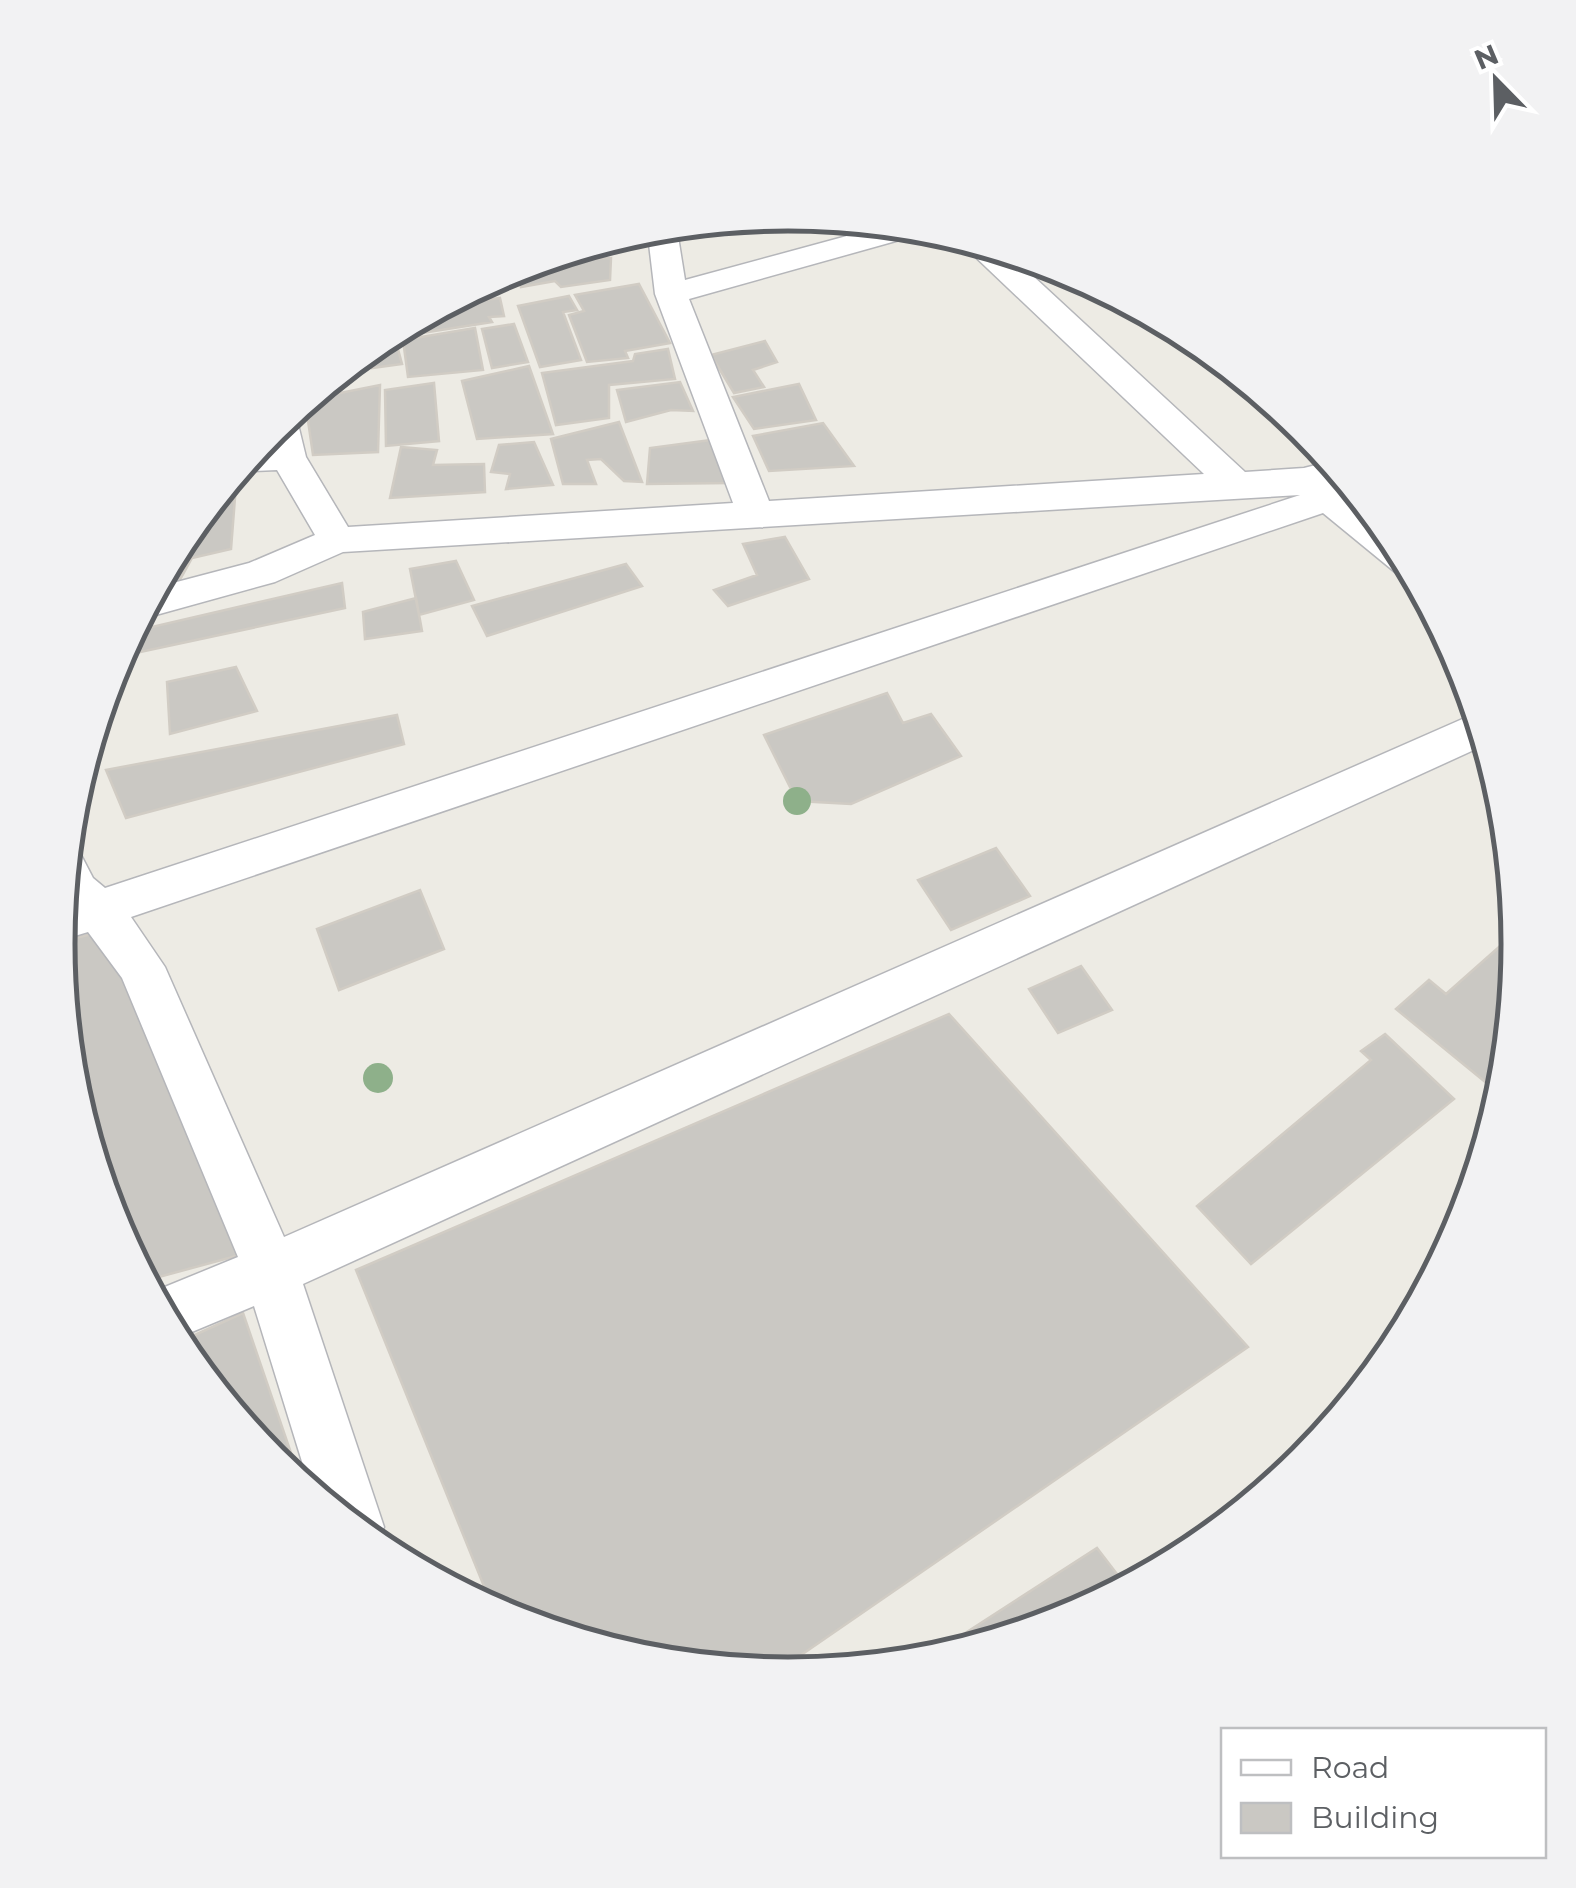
<svg xmlns="http://www.w3.org/2000/svg" width="1576" height="1888" font-family="Montserrat,sans-serif">
<style>
.building{fill:#cac8c3;stroke:#d1ccc4;stroke-width:2.5}
.lines{fill:none;stroke-linecap:round;stroke-linejoin:round}
.minor-casing{stroke:#b5b6ba;stroke-width:3}
.minor{fill:#fff;fill-rule:evenodd}
.tree{fill:#8eb08a}
.rim{fill:none;stroke:#5c5f63;stroke-width:5}
</style>
<rect width="100%" height="100%" fill="#edebe4"/>
<path class="building" d="M642 229 647 245 630 249 621 235Z
M616 236 618 240 602 243 608 254 574 259 572 250Z
M611 258 610 280 561 287 555 281 521 287 519 274 545 268 544 262Z
M639 284 670 343 625 351 628 358 587 362 569 315 584 311 575 295Z
M569 296 577 310 563 312 581 360 540 367 518 306Z
M500 298 504 316 489 317 492 322 402 336 400 327 439 306Z
M514 324 528 362 492 368 482 329Z
M475 328 483 370 408 377 403 340Z
M393 331 402 364 372 368 369 347Z
M765 341 777 362 753 370 764 387 734 393 711 355Z
M668 349 675 379 609 385V418L556 425 542 373 633 361 635 354Z
M366 350 369 367 335 375Z
M529 366 553 434 477 439 462 381Z
M680 382 693 411 671 410 626 422 617 390Z
M434 383 439 441 386 446 385 390Z
M799 384 816 420 754 429 733 397Z
M380 385 378 452 313 455 305 400Z
M619 422 642 482 624 481 601 459 587 460 596 484H563L551 439Z
M823 423 854 466 769 471 753 436Z
M719 439 730 483 647 484 650 448Z
M534 442 553 485 506 489 510 474 491 472 499 445Z
M401 447 437 450 433 465 484 464 485 492 390 498Z
M224 485H236L231 549 192 558 171 596 147 602 181 538Z
M785 537 809 579 728 606 714 590 757 575 743 544Z
M456 561 474 600 419 615 410 569Z
M626 564 642 586 487 636 472 606Z
M342 583 345 608 117 657 130 632Z
M416 598 422 631 365 639 363 612Z
M236 667 257 711 170 734 167 682Z
M887 693 903 723 931 714 961 756 851 804 797 801 764 735Z
M397 715 404 744 126 818 106 770Z
M996 848 1030 896 951 930 918 880Z
M420 890 444 949 339 990 317 929Z
M113 929 262 1249 144 1281 113 1223 71 1086 58 942Z
M1517 931 1506 1069 1489 1085 1396 1009 1429 980 1446 994Z
M1081 966 1112 1010 1058 1033 1029 989Z
M949 1014 1248 1347 775 1673 645 1660 494 1611 356 1270Z
M1385 1034 1454 1099 1251 1264 1197 1206 1371 1060 1361 1051Z
M243 1313 302 1485 271 1460 177 1343Z
M1097 1548 1127 1587 1067 1619 922 1661Z"/>
<g class="lines">
<defs>
<path id="minor" d="M676 224 685 280 891 224 931 228 928 232 689 299 769 501 1204 474 967 249 963 242 965 238 1005 250 1245 472 1304 468 1332 461 1347 480 1333 484 1382 522 1415 574 1395 572 1323 513 131 917 165 967 284 1237 1467 717 1478 713 1487 744 303 1284 384 1527 376 1546 312 1494 254 1306 175 1339 150 1293 238 1257 122 978 88 932 58 941 67 850 81 855 93 878 105 888 1300 495 343 552 275 582 145 618 139 616 154 588 249 563 315 535 277 470 235 472 253 450 268 448 266 435 290 412 297 420 306 457 348 527 733 503 655 294 647 227Z"/>
</defs>
<use href="#minor" class="minor-casing"/>
<use href="#minor" class="minor"/>
</g>
<g class="tree">
<circle cx="797" cy="801" r="14"/>
<circle cx="378" cy="1078" r="15"/>
</g>
<path d="M0 0H1576V1888H0ZM75 944a713 713 0 1 1 1426 0a713 713 0 1 1-1426 0Z" fill="#f2f2f3" fill-rule="evenodd"/>
<path class="rim" d="M75 944a713 713 0 1 1 1426 0a713 713 0 1 1-1426 0Z"/>
<rect x="1221" y="1728" width="325" height="130" fill="#ffffff" stroke="#bebfc1" stroke-width="2.5"/>
<rect x="1241" y="1760" width="50" height="15" fill="#ffffff" stroke="#bebfc1" stroke-width="2.5"/>
<text x="1311" y="1778" font-size="30" fill="#5c5f63">Road</text>
<rect x="1241" y="1803" width="50" height="30" fill="#cac8c3" stroke="#bebfc1" stroke-width="2.5"/>
<text x="1311" y="1828" font-size="30" fill="#5c5f63">Building</text>
<g transform="translate(1496 80) rotate(337)" stroke="#ffffff" stroke-width="8" paint-order="stroke">
<path d="M0-8L18 38L0 25L-18 38Z" fill="#5c5f63"/>
<text y="-15" font-size="28" font-weight="bold" text-anchor="middle" fill="#5c5f63">N</text>
</g>
</svg>
